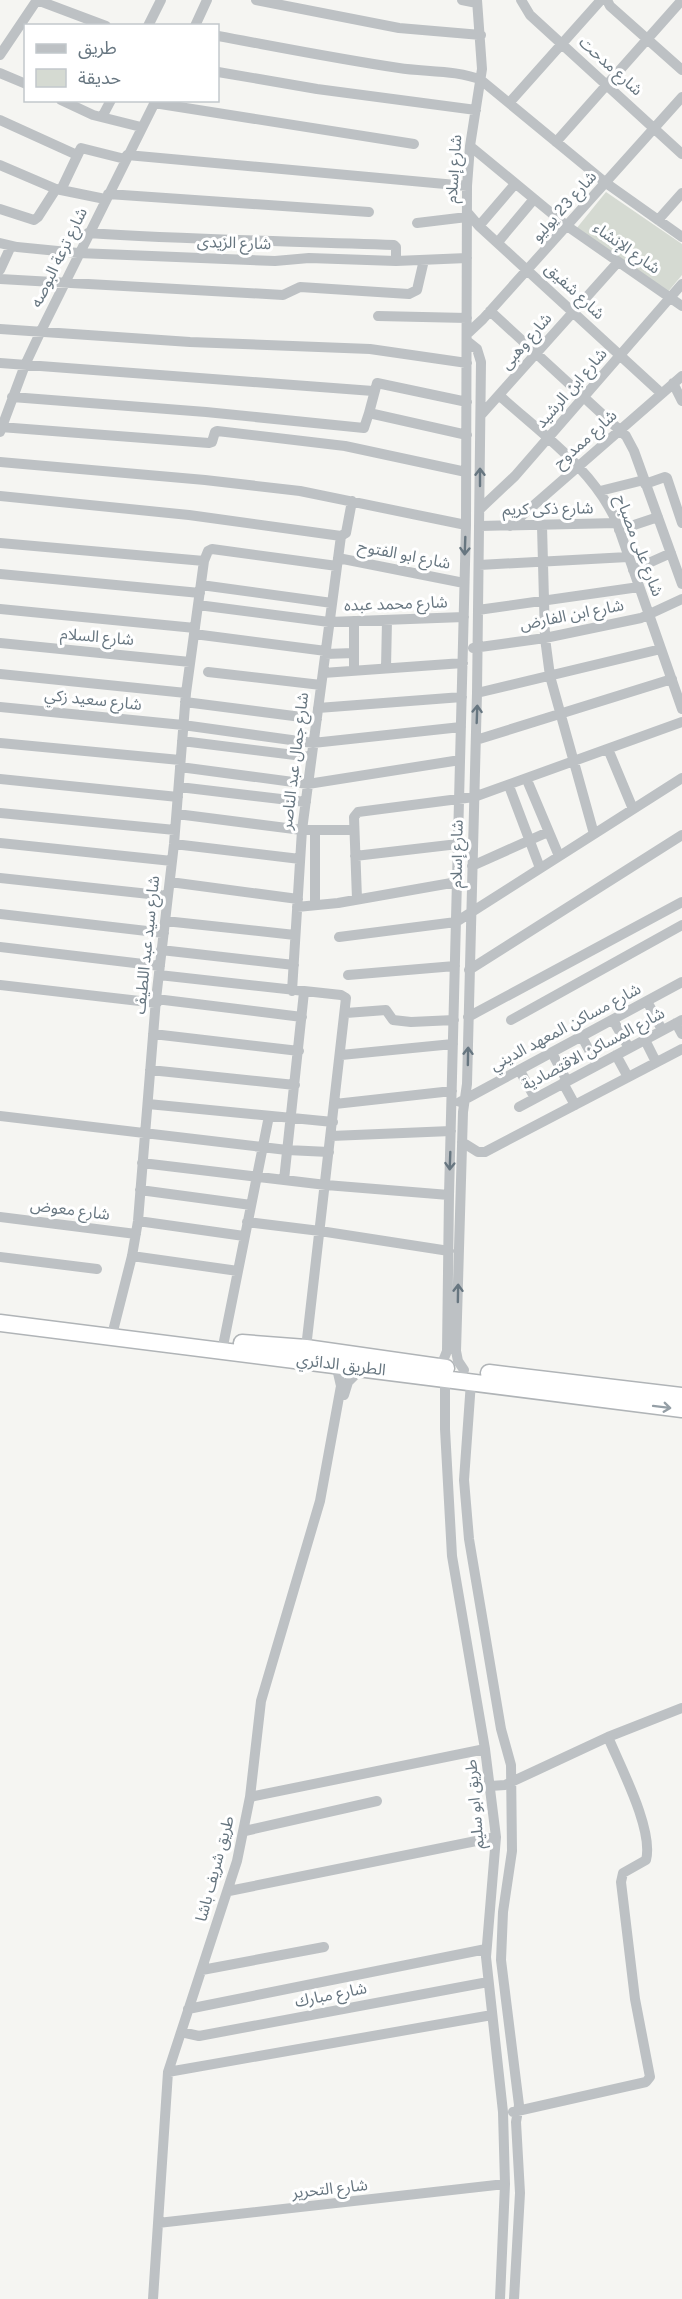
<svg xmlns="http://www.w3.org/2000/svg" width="682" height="2299" font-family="Overpass,'Noto Sans Arabic',sans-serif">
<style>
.green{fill:#d5dad2}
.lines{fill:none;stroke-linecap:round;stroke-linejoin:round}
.highway-casing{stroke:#b0b4b7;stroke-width:19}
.minor{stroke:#bdc1c4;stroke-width:10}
.highway{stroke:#fff;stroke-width:16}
.oneway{stroke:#677680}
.oneway2{stroke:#959fa6}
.labels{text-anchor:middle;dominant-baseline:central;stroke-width:6;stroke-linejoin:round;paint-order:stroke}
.street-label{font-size:16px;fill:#677680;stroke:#fff}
</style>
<rect width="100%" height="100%" fill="#f5f5f2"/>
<path class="green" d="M606 192 682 244V275L667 293 576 229Z"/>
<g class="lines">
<defs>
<path id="highway" d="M0 1323 682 1409
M242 1343 306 1348 446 1368
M489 1373 682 1396"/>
</defs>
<use href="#highway" class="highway-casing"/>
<path class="minor" d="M37 0 106 26
M256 0 399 28 481 35
M462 0 477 3
M521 0 530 15 682 154
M607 0 610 6 682 70
M148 26 161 0
M195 26 207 0
M218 36C278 47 338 59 399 68 424 72 458 70 481 80L606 183 682 237
M0 55 37 0
M218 72 317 89 476 110
M0 73 26 84
M61 100 93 115 141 127
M510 102 601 0
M154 103 414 144
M102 117 111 100
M0 120 77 155
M556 142 682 0
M470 146 567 226 682 306
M127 155 467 186
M0 165 56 189 105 199
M61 190 81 148 125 159
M108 194 369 212
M0 209 34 220 38 217 56 189
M467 212 479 226 661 393
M658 220 682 193
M417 223 467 217
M479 226 515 184
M88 233C190 240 292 241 394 245L396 247V261
M498 242 534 199
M0 243 17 247 78 253 275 261 309 258 396 261 467 258
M0 270 11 246
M0 279 283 295 300 287 409 294 417 290 424 260
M490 311 626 436 634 451 682 584
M378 316 467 318
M0 329 190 342 370 349 467 363
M467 334 483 319 682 97
M0 363 373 391
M673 383 682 401
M500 396C542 434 594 470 617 523L682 709
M12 397 206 412 364 428 369 413
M467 402 377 383 369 413 467 435
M481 415 618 262
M0 427 209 443 212 442 215 432 217 431 345 446 466 472
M0 432 25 365 40 333 156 100
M0 462 205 480 300 491 466 525
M645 484 665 477 667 478 682 523
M600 491 644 480
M0 496 189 515 341 536
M480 509 515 476 682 284
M480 526 617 523
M510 526 682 376
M542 526 545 638 550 676 594 834
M619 530 658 517
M341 536 346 533 352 501
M0 543 204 561
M338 558 464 583
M479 565 628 557
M633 570 671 553
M0 574 200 593
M201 585 332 603
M198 605 329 622 464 617
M0 609 195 628
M478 610 639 587
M194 634 326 651
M0 643 190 662
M473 648 545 638 641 618 682 599
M325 654 354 653
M386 668 387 620
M354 671V621
M208 672 321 685
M323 673 463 663
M0 674 186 693
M477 693 661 649
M185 702 317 719
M0 707 183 725 313 743 461 727
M318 708 462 697
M476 740 672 679
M182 741 311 757
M0 743 180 760
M608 749 633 809
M180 767 308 784 460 760
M0 779 178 797
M527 780 559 856
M509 786 540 868
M179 787 306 802
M0 813 175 830
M177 814 302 830H354
M0 843 172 861
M174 844 300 859
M355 856 458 844
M472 866 548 832
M0 878 168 896
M170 882 298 899
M357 899 354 817 358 812 474 797 682 722
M315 905V830
M297 907 338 903 457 882
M0 914 164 933
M165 921 295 935
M339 937 456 922 682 778
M0 947 160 966
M161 950 294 965
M469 970 682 835
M159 975 341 995 346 998 306 1348
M348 975 455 966
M0 985 157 1003
M292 991 302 830 341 536
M156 999 302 1017
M647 1001 662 1030
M346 1013 386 1010 393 1020 411 1022 454 1020
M468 1017 682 902
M511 1020 682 925
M613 1020 629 1048
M676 1023 682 1034
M153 1034 299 1051
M582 1037 597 1065
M645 1040 656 1062
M552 1053 567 1081
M341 1055 453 1044
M616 1055 628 1077
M150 1070 295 1085
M520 1071 535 1098
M563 1083 575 1105
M460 1102 682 982
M148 1104 333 1122
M335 1104 452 1091
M519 1107 682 1020
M0 1116 287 1150 329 1152
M331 1136 451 1131
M462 1142 478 1152H485L682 1049
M142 1163 326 1185 449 1195
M284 1180 304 992
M140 1190 251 1205
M0 1217 136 1234
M138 1221 244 1236
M247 1222 320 1231 449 1251
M132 1256 238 1271
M0 1257 97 1269
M113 1331 132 1256 138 1221 156 999 174 844 186 693 204 561 208 551 212 549 337 566
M224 1341 269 1116
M436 1367 443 1361 447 1351 449 1195 466 525 467 186 470 146 482 69 477 0
M464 1370 458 1361 456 1351 463 1112 467 1084 477 693 481 362 477 349 467 341
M445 1379V1429L452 1556 485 1749 496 1837 486 1957 503 2112 505 2184 500 2299
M471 1382 464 1480 469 1539 501 1729 511 1765 512 1851 503 1912 501 1960 519 2105 516 2122 520 2193 514 2299
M344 1395 348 1382 361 1369
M490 1786 505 1785 608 1737 682 1708
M250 1797 485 1749
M245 1831 377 1801
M229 1891 496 1837
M202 1970 324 1947
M188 2009 486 1949
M181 2032 199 2036 488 1982
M168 2072 492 2015
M513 2112 646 2082 650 2077 635 1999 621 1882 623 1873 646 1860C654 1830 620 1766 608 1737
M158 2223 505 2184
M153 2299 168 2072 237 1861 250 1797 261 1701 320 1501 341 1386 338 1373 333 1365"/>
<use href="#highway" class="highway"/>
</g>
<defs><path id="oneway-shaft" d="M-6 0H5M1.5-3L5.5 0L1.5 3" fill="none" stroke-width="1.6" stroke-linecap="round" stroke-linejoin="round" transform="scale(1.5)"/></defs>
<g class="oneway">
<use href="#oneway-shaft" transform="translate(480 477) rotate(-90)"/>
<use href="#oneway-shaft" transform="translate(465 546) rotate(92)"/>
<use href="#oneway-shaft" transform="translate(477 714) rotate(-88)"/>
<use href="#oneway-shaft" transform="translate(468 1056) rotate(-89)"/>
<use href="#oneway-shaft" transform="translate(450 1161) rotate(92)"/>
<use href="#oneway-shaft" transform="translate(458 1293) rotate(-89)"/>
</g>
<use class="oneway2" href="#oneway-shaft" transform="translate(662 1407) rotate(7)"/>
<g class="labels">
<g class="street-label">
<text transform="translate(610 67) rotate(42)">شارع مدحت</text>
<text transform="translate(455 169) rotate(-86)">شارع إسلام</text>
<text transform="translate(565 207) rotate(-48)">شارع 23 يوليو</text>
<text transform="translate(234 244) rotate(2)">شارع الزيدى</text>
<text transform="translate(626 249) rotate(35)">شارع الإنشاء</text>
<text transform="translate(60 258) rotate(-64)">شارع ترعة البوصه</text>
<text transform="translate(574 292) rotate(43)">شارع شفيق</text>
<text transform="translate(527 342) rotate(-49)">شارع وهبى</text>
<text transform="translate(572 389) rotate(-49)">شارع ابن الرشيد</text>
<text transform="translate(586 440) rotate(-42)">شارع ممدوح</text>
<text transform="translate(548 510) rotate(-1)">شارع ذكى كريم</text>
<text transform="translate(638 546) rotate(69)">شارع على مصباح</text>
<text transform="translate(404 556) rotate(11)">شارع ابو الفتوح</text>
<text transform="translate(396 605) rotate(-2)">شارع محمد عبده</text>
<text transform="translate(572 616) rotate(-11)">شارع ابن الفارض</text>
<text transform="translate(97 638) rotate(5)">شارع السلام</text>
<text transform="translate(93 701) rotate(6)">شارع سعيد زكي</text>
<text transform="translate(296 761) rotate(-83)">شارع جمال عبد الناصر</text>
<text transform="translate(458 854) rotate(-89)">شارع إسلام</text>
<text transform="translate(148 945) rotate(-84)">شارع سيد عبد اللطيف</text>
<text transform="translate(566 1028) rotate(-28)">شارع مساكن المعهد الديني</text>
<text transform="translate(594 1050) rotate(-28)">شارع المساكن الاقتصادية</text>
<text transform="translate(70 1211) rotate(7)">شارع معوض</text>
<text transform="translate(341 1366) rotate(7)">الطريق الدائري</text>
<text transform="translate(476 1804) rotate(-95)">طريق ابو سليم</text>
<text transform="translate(216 1869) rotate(-75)">طريق شريف باشا</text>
<text transform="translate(331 1996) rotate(-11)">شارع مبارك</text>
<text transform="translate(330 2190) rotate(-6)">شارع التحرير</text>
</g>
</g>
<rect x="24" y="24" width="195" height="78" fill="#ffffff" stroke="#c2c8cc" stroke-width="1.5"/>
<rect x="36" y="44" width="30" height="9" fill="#bdc1c4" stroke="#c2c8cc" stroke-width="1.5"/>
<text x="78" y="54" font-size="18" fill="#677680">طريق</text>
<rect x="36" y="69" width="30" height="18" fill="#d5dad2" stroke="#c2c8cc" stroke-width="1.5"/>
<text x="78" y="84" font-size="18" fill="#677680">حديقة</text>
</svg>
